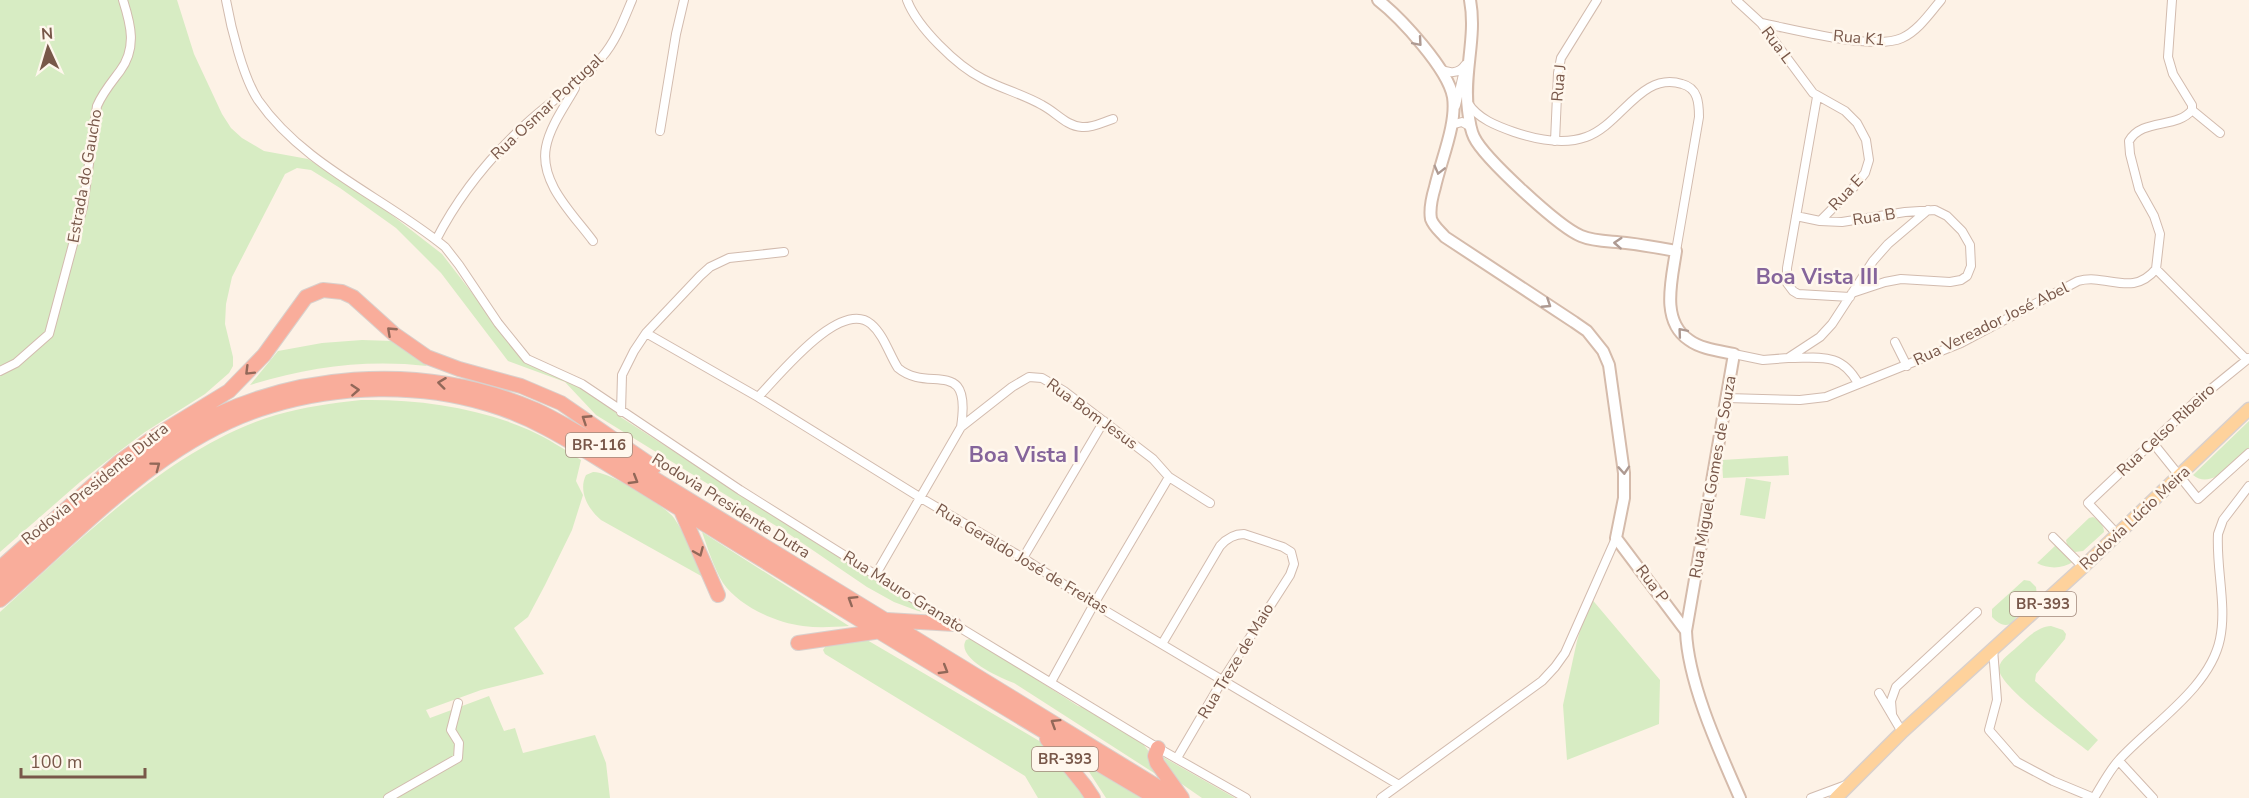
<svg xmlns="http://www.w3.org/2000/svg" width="2249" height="798" font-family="'Nunito Sans',sans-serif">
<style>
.green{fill:#d7ecc3}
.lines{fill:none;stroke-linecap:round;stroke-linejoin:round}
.street-casing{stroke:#d2bbae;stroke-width:10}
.secondary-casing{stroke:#d5bbab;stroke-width:14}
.primary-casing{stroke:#d9d0cc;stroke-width:15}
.highway-casing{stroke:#d9d0cc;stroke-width:16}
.street{stroke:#fff;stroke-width:8}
.secondary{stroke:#fff;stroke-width:10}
.primary{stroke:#fed29c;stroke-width:12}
.highway{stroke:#f9ad9b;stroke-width:14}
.oneway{stroke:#ae9a92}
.oneway2{stroke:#926859}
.labels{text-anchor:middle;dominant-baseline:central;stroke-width:5;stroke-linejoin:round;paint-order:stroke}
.shield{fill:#fff7ed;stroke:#a0877a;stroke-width:1.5}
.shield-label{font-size:15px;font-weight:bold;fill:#785749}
.street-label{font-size:16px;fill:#785749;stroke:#fff7ed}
.district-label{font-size:22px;font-weight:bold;fill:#85659b;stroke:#fff7ed}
</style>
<rect width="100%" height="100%" fill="#fdf2e6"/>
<path class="green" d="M0 0H177L194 54 222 114 231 128 242 138 264 151 308 159 375 202 442 254 523 359 590 391 622 418 813 541 932 614 918 611 894 602 867 587 786 532 596 415 565 382 508 361 441 273 396 228 340 188 311 170 297 168 285 174 232 277 226 304 225 324 233 357V366L229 373 205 394 145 432 117 453 80 482 0 552Z
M362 340 393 341 427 366C366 359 308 367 250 385L278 351 322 343Z
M361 400C417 399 477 407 529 430 547 438 564 449 581 460L576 481 583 495 572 530 545 585 528 617 514 628 544 674 481 690 426 710 430 718 489 696 504 731 515 728 523 753 595 735 606 763 610 798H0V612C79 541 172 446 276 415 304 407 332 403 361 400Z
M2249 421V448C2236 460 2212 491 2193 475Z
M1788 456 1789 475 1723 478 1722 460Z
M593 472C609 471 664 505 674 518 686 535 694 558 703 577L601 520C588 509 578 491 586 475Z
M1746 478 1771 482 1765 519 1740 515Z
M2089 518 2093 517C2099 520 2104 525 2104 532L2083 551 2075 552 2067 545 2066 540Z
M702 532 849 626C833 627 818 628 803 626 776 623 739 606 723 583 714 568 708 549 702 532Z
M2056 545 2073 562C2062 569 2048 569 2037 563Z
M2024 580 2030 581 2036 587 2037 596 2010 624C2003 627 1997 622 1992 617V609Z
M1590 597 1660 680 1659 724 1567 760 1563 705 1577 641Z
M2051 626 2063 630 2066 634 2065 639 2036 674 2035 681 2098 740 2088 751C2072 738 1997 686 1999 668 2000 659 2011 653 2017 647 2027 638 2037 627 2051 626Z
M972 638 1078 706C1096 711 1130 730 1143 744 1152 754 1158 768 1165 780L1014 683C1000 678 955 658 966 640Z
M867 640 1041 742 1048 747 1087 798H1038L1025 776 825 654 823 650 826 646Z
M1163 757 1235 798H1202L1176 780Z
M1084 764 1141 798H1106Z"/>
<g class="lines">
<defs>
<path id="street" d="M226 0C231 28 243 77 258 100 304 166 384 197 445 247L459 265 498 323 527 359 582 384 740 490 954 624 1158 748 1246 798
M907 0C917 27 957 66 983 79 1002 89 1023 94 1042 105 1056 112 1066 126 1082 127 1093 128 1103 122 1113 119
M1736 0 1761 23 1813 93 1845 111 1857 123 1866 140 1869 160 1865 173 1855 186 1820 221 1796 216
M2172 0 2168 57 2173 74 2192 105V110
M1761 23C1793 29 1874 51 1902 38 1918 31 1930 13 1941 0
M1439 68C1448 74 1459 74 1465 65
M575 88C565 106 550 126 546 147 539 183 574 215 593 241
M1817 97 1787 268V283L1793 291 1798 294 1850 297
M1468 103C1478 119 1497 126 1514 132 1535 139 1564 145 1586 137 1621 125 1641 71 1682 84 1698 88 1699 103 1699 117L1676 251
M1456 105 1464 70
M2192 110 2220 133
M1451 125 1462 122 1471 127
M660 131 676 34 684 0
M1555 141 1558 73 1561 58 1597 0
M1820 221 1842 222 1905 212 1935 210 1947 216 1962 231 1970 245 1971 266 1967 276 1961 280 1950 282 1901 279 1885 282 1852 293
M436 240C459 195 489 158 526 124 551 100 580 84 602 57 616 41 624 19 632 0
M2156 269 2246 359
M646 333 758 397 921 498 1023 558 1094 604 1399 785
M1895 342 1907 366
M1734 354 1763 360 1788 358 1820 337 1832 324 1873 261 1888 244 1928 210
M1789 358C1820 358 1841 352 1858 383
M0 371 16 363 49 334 83 207 97 106C103 92 111 83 120 71 137 48 131 25 123 0
M758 397C778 377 840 298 871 324 884 335 889 354 898 368 929 394 972 355 961 427
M1727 398 1800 400 1826 397 1961 343 2078 281C2107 273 2132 298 2156 269L2160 234 2154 216 2139 189 2130 154 2129 141C2142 118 2177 129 2192 110
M621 412 622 375 634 351 646 333 700 276 710 267 729 258 784 252
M2153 443 2198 499 2249 453
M2117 534 2088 503 2195 402 2249 358
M2053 537 2083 567
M1023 558 1104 421
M876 574 961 427 1012 387 1029 377 1042 378 1064 391 1153 459 1169 477 1210 503
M1162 644 1220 546C1227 538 1234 534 1244 534L1283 547 1291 552 1294 564 1290 575 1222 681 1177 758
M1993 649 1997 700 1989 730 2017 762 2053 781 2094 798
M1051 682 1094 604 1169 477
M1879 693 1902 732
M1892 714 1891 701 1896 687 1977 612
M2119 761 2153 798
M388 798 458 758 459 743 451 730 458 703
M1381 798 1542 681 1555 667 1565 653 1616 538
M1811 798 1846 785
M2094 798C2102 785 2109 771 2119 760 2152 724 2210 688 2220 639 2227 606 2216 568 2218 534L2223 520 2249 486"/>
<path id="secondary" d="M1378 0C1401 18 1448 69 1453 97 1457 124 1441 160 1435 187 1432 197 1429 208 1431 219 1434 227 1440 231 1445 237L1574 322 1587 331 1603 351 1609 365 1624 473V498L1616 538 1686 631
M1470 0C1477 37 1463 73 1468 110 1469 119 1470 129 1474 137 1484 158 1559 227 1581 236 1595 242 1611 241 1626 243 1643 245 1660 248 1676 251 1672 279 1660 321 1689 340 1701 349 1720 351 1734 354L1686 631C1688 683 1719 750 1740 798"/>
<path id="primary" d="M1836 798 1902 732 2083 567 2249 409"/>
<path id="highway" d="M680 508 718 595
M0 568 119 462 157 435 229 391 264 355 306 297 323 290 342 292 353 297 394 334 427 357 459 369 521 386 561 403 654 467
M0 584C33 555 67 527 100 498 125 476 150 452 178 435 285 371 421 360 536 410 554 418 571 429 588 438L1176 798
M0 600C83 529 162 438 270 406 339 385 418 383 488 404 532 417 568 440 607 464 647 489 687 513 727 538 869 626 1012 713 1156 798
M887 620 954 624
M798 643 881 631
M1047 739 1085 786 1093 798
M1158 748 1155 756 1157 763 1182 798"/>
</defs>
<use href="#street" class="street-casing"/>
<use href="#secondary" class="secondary-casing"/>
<use href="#primary" class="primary-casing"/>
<use href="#highway" class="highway-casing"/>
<use href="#street" class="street"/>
<use href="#secondary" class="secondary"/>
<use href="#primary" class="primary"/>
<use href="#highway" class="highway"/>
</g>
<defs><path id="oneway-chevron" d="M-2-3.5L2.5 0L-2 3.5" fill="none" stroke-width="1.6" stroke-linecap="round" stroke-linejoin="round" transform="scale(1.5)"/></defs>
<g class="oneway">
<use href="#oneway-chevron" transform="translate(1418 42) rotate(49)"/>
<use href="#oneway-chevron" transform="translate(1439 170) rotate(104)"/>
<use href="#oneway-chevron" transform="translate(1618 243) rotate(-176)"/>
<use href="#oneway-chevron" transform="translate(1547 304) rotate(33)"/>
<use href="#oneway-chevron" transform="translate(1682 332) rotate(-130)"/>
<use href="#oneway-chevron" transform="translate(1624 470) rotate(86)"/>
</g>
<g class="oneway2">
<use href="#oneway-chevron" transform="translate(391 331) rotate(-137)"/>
<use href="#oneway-chevron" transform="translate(249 371) rotate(135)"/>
<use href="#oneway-chevron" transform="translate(442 383) rotate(-173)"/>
<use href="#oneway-chevron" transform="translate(355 390) rotate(-4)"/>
<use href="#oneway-chevron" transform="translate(586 419) rotate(-147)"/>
<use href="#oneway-chevron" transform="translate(156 466) rotate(-37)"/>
<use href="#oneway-chevron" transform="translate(634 480) rotate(31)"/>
<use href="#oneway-chevron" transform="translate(699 552) rotate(67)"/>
<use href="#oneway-chevron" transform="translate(852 600) rotate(-148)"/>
<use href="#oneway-chevron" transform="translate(944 670) rotate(31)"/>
<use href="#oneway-chevron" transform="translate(1055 723) rotate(-148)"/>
</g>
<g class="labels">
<g class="shield">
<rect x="566" y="433" width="66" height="24" rx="4.5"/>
<rect x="2010" y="592" width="66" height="24" rx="4.5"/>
<rect x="1032" y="747" width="66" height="24" rx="4.5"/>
</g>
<g class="shield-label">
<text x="599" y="445">BR-116</text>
<text x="2043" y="604">BR-393</text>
<text x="1065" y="759">BR-393</text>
</g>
<g class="street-label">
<text transform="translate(1859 38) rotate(5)">Rua K1</text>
<text transform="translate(1777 45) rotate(53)">Rua L</text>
<text transform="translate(1559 83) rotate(-85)">Rua J</text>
<text transform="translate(547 107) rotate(-43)">Rua Osmar Portugal</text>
<text transform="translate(85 176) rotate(-80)">Estrada do Gaucho</text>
<text transform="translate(1846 193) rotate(-47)">Rua E</text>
<text transform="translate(1874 217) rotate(-9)">Rua B</text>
<text transform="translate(1991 324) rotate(-26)">Rua Vereador José Abel</text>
<text transform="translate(1092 414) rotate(36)">Rua Bom Jesus</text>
<text transform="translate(2166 430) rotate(-43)">Rua Celso Ribeiro</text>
<text transform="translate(1713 477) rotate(-80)">Rua Miguel Gomes de Souza</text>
<text transform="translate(95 484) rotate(-39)">Rodovia Presidente Dutra</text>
<text transform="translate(731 506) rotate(32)">Rodovia Presidente Dutra</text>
<text transform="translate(2135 518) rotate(-43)">Rodovia Lúcio Meira</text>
<text transform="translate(1022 559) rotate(31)">Rua Geraldo José de Freitas</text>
<text transform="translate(1652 584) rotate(53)">Rua P</text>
<text transform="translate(904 592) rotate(32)">Rua Mauro Granato</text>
<text transform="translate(1236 661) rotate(-59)">Rua Treze de Maio</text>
</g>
<g class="district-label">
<text x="1817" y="277">Boa Vista III</text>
<text x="1024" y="455">Boa Vista I</text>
</g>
</g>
<g transform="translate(48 48) rotate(356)" stroke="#fff7ed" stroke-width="4.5" paint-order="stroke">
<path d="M0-4.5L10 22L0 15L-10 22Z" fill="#785749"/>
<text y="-9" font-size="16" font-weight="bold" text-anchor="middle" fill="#785749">N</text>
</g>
<path d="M21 768v9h124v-9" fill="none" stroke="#785749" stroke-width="3"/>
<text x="30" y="768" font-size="18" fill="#785749" stroke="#fff7ed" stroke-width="4.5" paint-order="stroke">100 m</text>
</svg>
